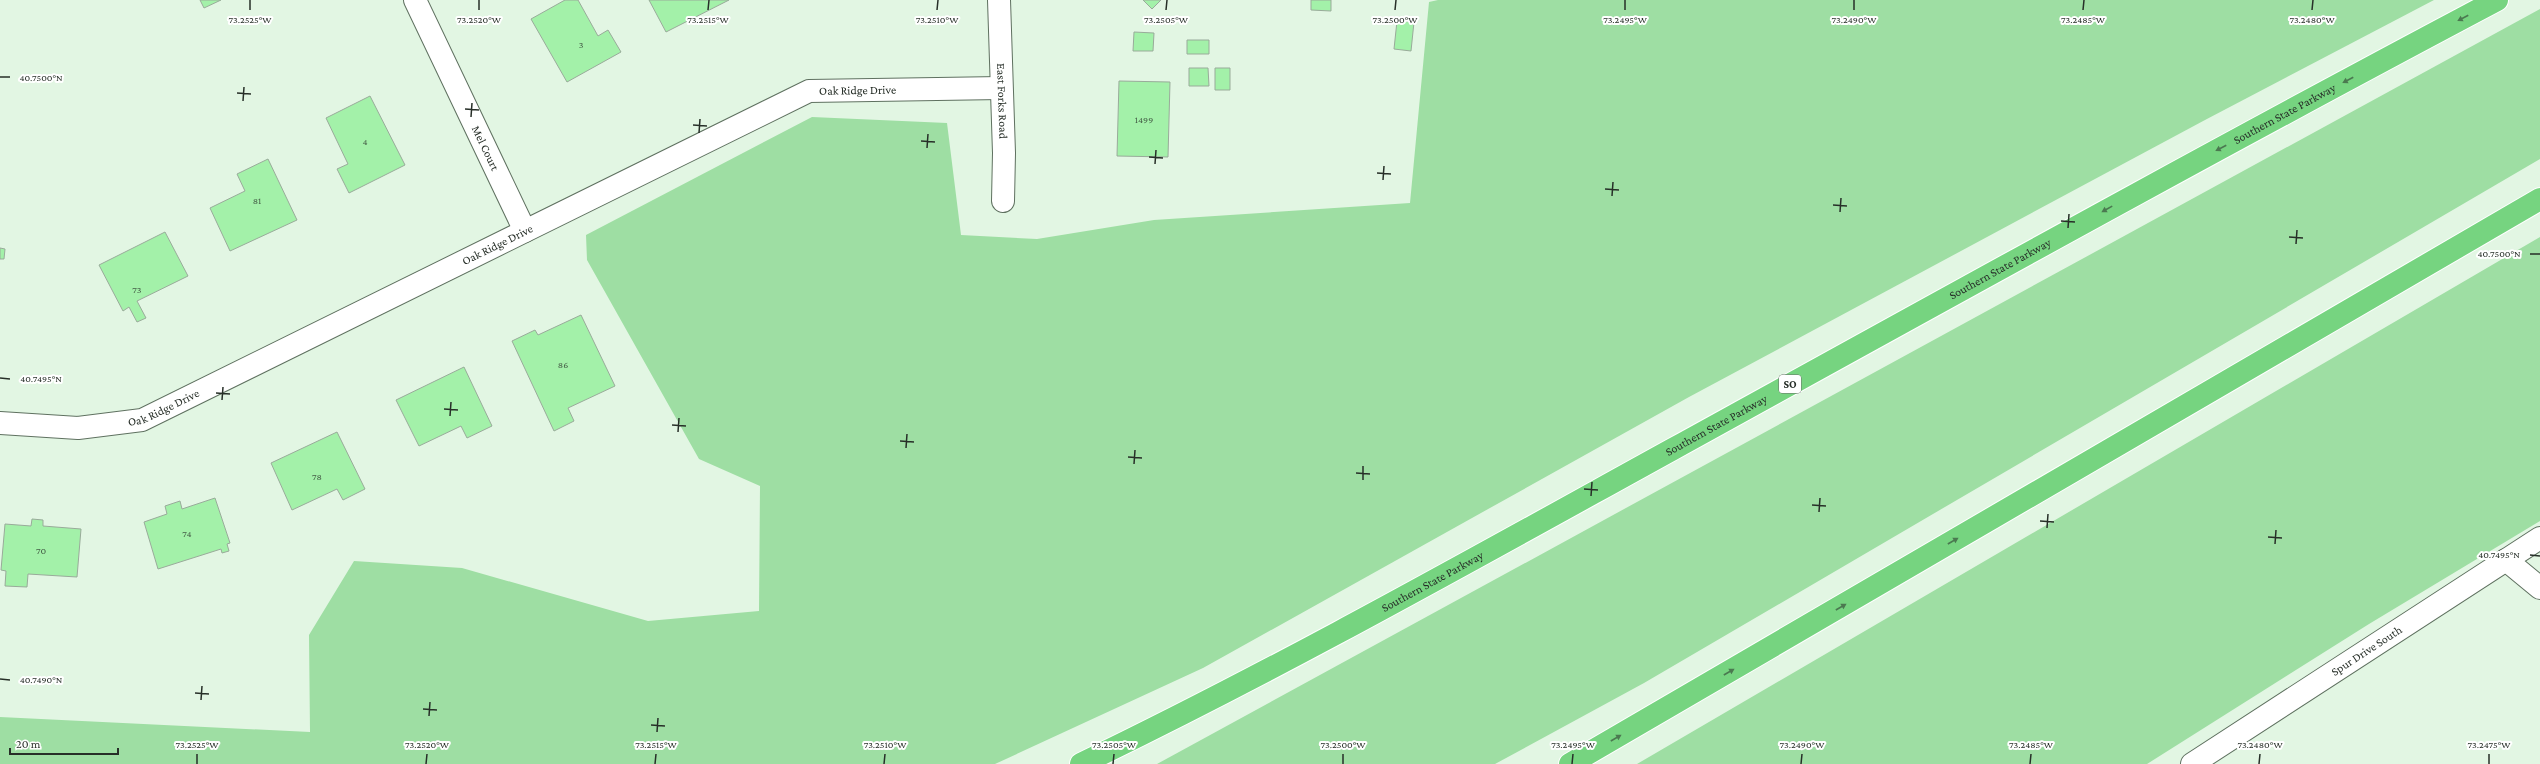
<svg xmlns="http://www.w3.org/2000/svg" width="2540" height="764" font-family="'Crimson Pro',serif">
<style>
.green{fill:#9edea3}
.building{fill:#a3f1a9;stroke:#99ab9a}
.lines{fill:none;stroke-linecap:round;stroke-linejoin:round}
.minor-casing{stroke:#5f7160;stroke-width:24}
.tertiary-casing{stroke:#5f7160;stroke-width:24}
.motorway-casing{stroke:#fff;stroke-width:24}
.minor{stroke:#fff;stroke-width:22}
.tertiary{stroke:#fff;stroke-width:22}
.motorway{stroke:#76d480;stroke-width:22}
.oneway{fill:#4b7950}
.ticks{fill:none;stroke:#272f28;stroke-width:1.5}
.labels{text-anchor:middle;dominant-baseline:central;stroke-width:4;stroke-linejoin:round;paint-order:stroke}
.number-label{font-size:10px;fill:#466048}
.shield{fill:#fff;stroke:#686d68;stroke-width:1}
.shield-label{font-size:11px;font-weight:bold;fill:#272f28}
.street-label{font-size:12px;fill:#272f28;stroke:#fff}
.ticks-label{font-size:10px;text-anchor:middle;fill:#272f28;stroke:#fff;stroke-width:4;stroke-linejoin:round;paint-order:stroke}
</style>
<rect width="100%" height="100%" fill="#e2f6e3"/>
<path class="green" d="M1438 0H2434L2205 120 1689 397 1203 668 995 764H0V717L310 732 309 635 354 561 462 568 648 621 759 611 760 486 699 459 587 260 586 235 812 117 947 123 961 235 1037 239 1154 220 1410 203 1429 2Z
M2540 9V159L1644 683 1495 764H1157Z
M2540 237V521L2369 624 2147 764H1637Z"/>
<path class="building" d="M200 0H221L204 8Z
M565 0H578L598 36 608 30 621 52 567 82 531 19Z
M649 0H729L666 32Z
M1143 0H1161L1152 9Z
M1311 0H1331V11L1311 10Z
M1397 21 1414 22 1411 51 1394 49Z
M1134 32 1154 33 1153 51H1133Z
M1187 40H1209V54H1187Z
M1189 68H1208L1209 86H1189Z
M1215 68H1230V90H1215Z
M1119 81 1170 82 1168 157 1117 156Z
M370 96 405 165 349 193 337 169 348 164 326 118Z
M268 159 297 220 230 251 210 208 245 191 237 174Z
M165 232 188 276 137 301 146 318 137 322 129 307 123 311 99 265Z
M0 248 5 249 4 259H0Z
M581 315 615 386 568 408 574 421 554 431 512 341 535 330 538 335Z
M464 367 492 426 467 438 461 426 419 446 396 400Z
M337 432 365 489 343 500 337 489 292 510 271 463Z
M215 498 230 543 227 544 229 551 222 553 221 549 158 569 144 522 167 514 165 506 180 501 182 509Z
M32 519 43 520V526L81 529 77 577 28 574 27 587 5 586 6 571 1 570 5 524 31 526Z"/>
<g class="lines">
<defs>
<g id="minor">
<path id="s1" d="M415 0 525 231"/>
<path id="s2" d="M999 0 1004 153 1003 201"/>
<path id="s3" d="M0 423 78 428 142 420 809 91 1001 88"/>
<path d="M2506 560 2540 588"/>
</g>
<g id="tertiary">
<path id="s4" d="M2192 764 2540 538"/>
</g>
<g id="motorway">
<path id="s5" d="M1081 764C1282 667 1477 557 1673 449 1947 298 2221 146 2497 0"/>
<path d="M1570 764 2540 199"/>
</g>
</defs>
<use href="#minor" class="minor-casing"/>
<use href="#tertiary" class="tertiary-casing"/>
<use href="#motorway" class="motorway-casing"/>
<use href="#minor" class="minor"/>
<use href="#tertiary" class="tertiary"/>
<use href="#motorway" class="motorway"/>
</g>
<defs><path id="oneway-solid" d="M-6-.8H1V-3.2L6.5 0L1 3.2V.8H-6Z"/></defs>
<g class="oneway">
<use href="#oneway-solid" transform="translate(2463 18) rotate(152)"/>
<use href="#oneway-solid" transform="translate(2348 80) rotate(152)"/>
<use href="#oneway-solid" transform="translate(2221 148) rotate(152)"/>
<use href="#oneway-solid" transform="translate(2107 209) rotate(151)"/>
<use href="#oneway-solid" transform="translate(1953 541) rotate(-30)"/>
<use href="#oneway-solid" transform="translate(1841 607) rotate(-30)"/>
<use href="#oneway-solid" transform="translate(1729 672) rotate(-30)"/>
<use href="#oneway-solid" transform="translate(1616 738) rotate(-30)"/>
</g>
<path class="ticks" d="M250 10V0M479 10V0M708 10 709 0M937 10 938 0M1166 10 1167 0M1395 10 1396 0M1625 10V0M1854 10V0M2083 10 2084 0M2312 10 2313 0M0 77H10M237 93 251 94M243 101 244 87M465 109 479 110M471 117 472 103M693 125 707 126M699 133 700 119M921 141 935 142M927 148 928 134M1149 157 1163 158M1155 164 1156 150M1377 173 1391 174M1383 180 1384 166M1605 189 1619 190M1612 196 1613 182M1833 205 1847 206M1840 212 1841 198M2061 221 2075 222M2068 228 2069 214M2289 237 2303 238M2296 244 2297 230M2530 254H2540M0 378 10 379M216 393 230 394M222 400 223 387M444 409 458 410M450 416 451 402M672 425 686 426M678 432 679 418M900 441 914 442M906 448 907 434M1128 457 1142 458M1134 464 1135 450M1356 473 1370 474M1363 480V466M1584 489 1598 490M1591 496 1592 482M1812 505 1826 506M1819 512 1820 498M2040 521 2054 522M2047 528 2048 514M2268 537 2282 538M2275 544 2276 530M2530 555 2540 556M0 679 10 680M195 693 209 694M201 700 202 686M423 709 437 710M429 716 430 702M651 725 665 726M657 732 658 718M197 764V754M426 764 427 754M655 764 656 754M884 764 885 754M1113 764 1114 754M1343 764V754M1572 764 1573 754M1801 764 1802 754M2030 764 2031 754M2259 764 2260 754M2489 764V754"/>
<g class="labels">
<g class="number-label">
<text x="581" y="44">3</text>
<text x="1144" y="119">1499</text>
<text x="365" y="141">4</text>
<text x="257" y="200">81</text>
<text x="137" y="289">73</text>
<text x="563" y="364">86</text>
<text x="317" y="476">78</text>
<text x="187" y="533">74</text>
<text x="41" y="550">70</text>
</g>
<rect class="shield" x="1779" y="375" width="22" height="18" rx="3"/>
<g class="shield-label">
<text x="1790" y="384">SO</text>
</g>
<g class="street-label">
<text stroke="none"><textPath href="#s3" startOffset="935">Oak Ridge Drive</textPath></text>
<text stroke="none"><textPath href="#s2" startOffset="101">East Forks Road</textPath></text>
<text stroke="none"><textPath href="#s5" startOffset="1368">Southern State Parkway</textPath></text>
<text stroke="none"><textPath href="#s1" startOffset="164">Mel Court</textPath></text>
<text stroke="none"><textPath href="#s3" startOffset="539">Oak Ridge Drive</textPath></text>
<text stroke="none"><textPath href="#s5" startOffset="1044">Southern State Parkway</textPath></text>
<text stroke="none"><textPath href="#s3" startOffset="167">Oak Ridge Drive</textPath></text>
<text stroke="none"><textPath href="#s5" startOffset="720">Southern State Parkway</textPath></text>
<text stroke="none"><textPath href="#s5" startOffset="396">Southern State Parkway</textPath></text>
<text stroke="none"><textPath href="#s4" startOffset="208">Spur Drive South</textPath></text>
</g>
</g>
<g class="ticks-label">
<text x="250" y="23">73.2525°W</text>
<text x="479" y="23">73.2520°W</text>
<text x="708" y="23">73.2515°W</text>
<text x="937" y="23">73.2510°W</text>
<text x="1166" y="23">73.2505°W</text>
<text x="1395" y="23">73.2500°W</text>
<text x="1625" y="23">73.2495°W</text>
<text x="1854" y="23">73.2490°W</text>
<text x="2083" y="23">73.2485°W</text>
<text x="2312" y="23">73.2480°W</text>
<text x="41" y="81">40.7500°N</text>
<text x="2499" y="257">40.7500°N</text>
<text x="41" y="382">40.7495°N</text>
<text x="2499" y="558">40.7495°N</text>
<text x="41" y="683">40.7490°N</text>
<text x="197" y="748">73.2525°W</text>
<text x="427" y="748">73.2520°W</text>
<text x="656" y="748">73.2515°W</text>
<text x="885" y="748">73.2510°W</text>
<text x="1114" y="748">73.2505°W</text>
<text x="1343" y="748">73.2500°W</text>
<text x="1573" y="748">73.2495°W</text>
<text x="1802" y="748">73.2490°W</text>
<text x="2031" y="748">73.2485°W</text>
<text x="2260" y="748">73.2480°W</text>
<text x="2489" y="748">73.2475°W</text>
</g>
<path d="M10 748v6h108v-6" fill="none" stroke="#272f28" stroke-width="2"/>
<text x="16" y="748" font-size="12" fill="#272f28" stroke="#ffffff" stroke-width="3" paint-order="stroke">20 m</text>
</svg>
